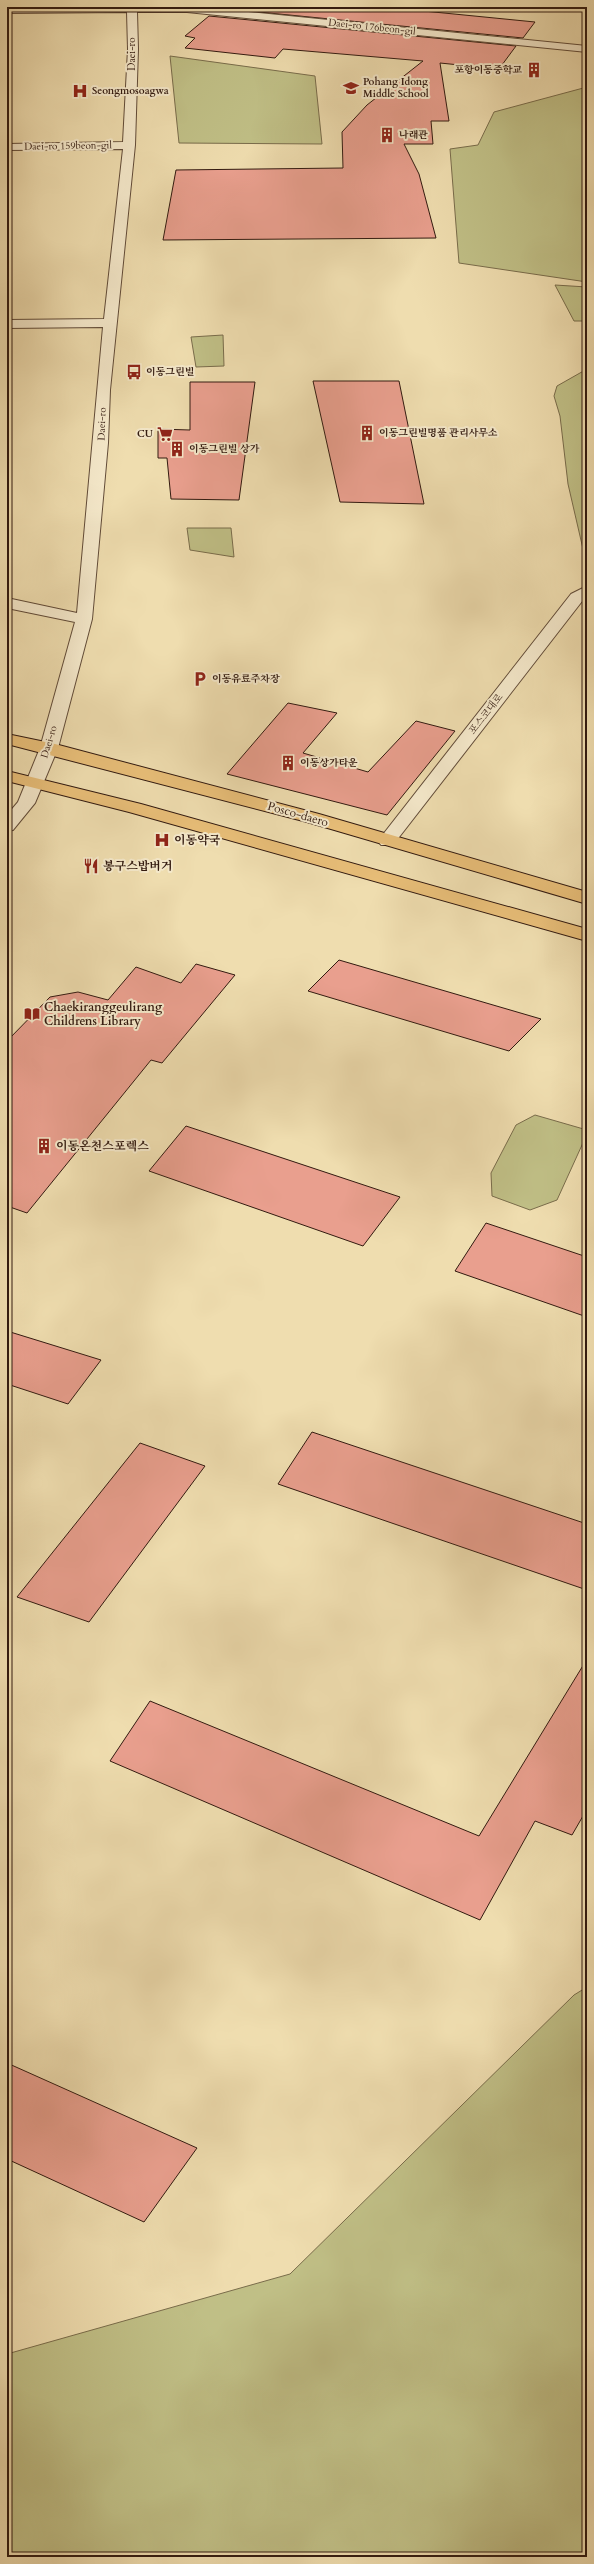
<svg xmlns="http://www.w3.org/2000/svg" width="594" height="2564" font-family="Cardo,'Noto Serif KR',serif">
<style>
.green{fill:#c0bf86;stroke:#796c4b}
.building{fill:#e99f8e;stroke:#321a10}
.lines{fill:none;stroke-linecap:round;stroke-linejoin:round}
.minor-casing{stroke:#614b38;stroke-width:2}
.major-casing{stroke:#321a10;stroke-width:2}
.minor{fill:#f5e9cb;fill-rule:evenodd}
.major{fill:#e8be78;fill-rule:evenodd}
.labels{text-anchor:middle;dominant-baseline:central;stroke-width:4;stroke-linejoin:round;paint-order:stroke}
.far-street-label{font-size:10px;fill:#321a10;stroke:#f5e9cb}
.far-poi-label{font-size:10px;font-weight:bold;fill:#321a10;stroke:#f5e9cb;text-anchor:start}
.street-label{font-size:12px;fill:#321a10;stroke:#f5e9cb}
.poi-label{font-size:12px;font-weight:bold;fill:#321a10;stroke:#f5e9cb;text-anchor:start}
</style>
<rect width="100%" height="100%" fill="#efddaf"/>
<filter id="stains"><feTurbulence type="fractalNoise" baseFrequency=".005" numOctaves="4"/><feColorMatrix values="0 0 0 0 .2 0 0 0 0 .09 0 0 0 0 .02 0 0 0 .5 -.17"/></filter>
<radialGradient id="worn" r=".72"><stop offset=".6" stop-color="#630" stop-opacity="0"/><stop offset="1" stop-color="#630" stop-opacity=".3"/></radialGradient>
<path class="green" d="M170 56 315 76 322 144 179 143Z
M587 87V282L459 263 450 149 478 145 494 112Z
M555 285 587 287V321H574Z
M223 335 224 366 196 367 191 337Z
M587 369V547L583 549 568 484 560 416 554 396 557 386Z
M187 528H231L234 557 190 550Z
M535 1115 587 1130V1134L557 1200 530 1210 492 1196 491 1173 516 1125Z
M587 1987V2557H7V2354L290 2274 574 1995Z"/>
<path class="building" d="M383 7 535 22 523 38 218 8Z
M209 16 516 46 499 69 440 63 449 121H431L433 144H404L419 174 436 238 163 240 176 170 343 168 342 132 367 105 423 61 283 49 275 58 185 48 195 38 185 36Z
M313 381H399L424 504 340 502Z
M190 382H255L239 500 171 499 167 458H158V429L190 430Z
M288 703 337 713 303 753 368 772 416 721 455 731 387 815 227 774Z
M339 960 541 1019 509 1051 308 991Z
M196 964 235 975 162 1063 151 1060 27 1213 7 1206V1041L50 997 78 992 108 1000 136 967 181 983Z
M186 1126 400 1197 363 1246 149 1171Z
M486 1223 587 1257V1317L455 1271Z
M7 1331 101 1360 68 1404 7 1384Z
M312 1432 587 1524V1590L278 1484Z
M140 1443 205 1466 89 1622 17 1597Z
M587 1659V1809L572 1835 535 1821 480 1920 110 1761 150 1701 479 1836Z
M7 2063 197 2148 144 2222 7 2159Z"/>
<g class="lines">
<defs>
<path id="minor" d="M7 7H198L587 46V52L187 12H137L138 49 135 145 110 390 108 443 92 619 58 748 35 803 13 830 7 831V815L18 802 40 748 75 622 7 608V598L77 613 103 327 7 328V320L104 319 123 149 7 150V144L123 142 128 49 127 12 7 13Z
M587 586V598L583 600 393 845H381L378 841 381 837 571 594Z"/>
<path id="major" d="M7 734 55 744 319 814 587 892V904L307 822 7 744Z
M7 771 141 804 587 929V941L129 812 7 781Z"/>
</defs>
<use href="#minor" class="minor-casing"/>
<use href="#major" class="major-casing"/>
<use href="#minor" class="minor"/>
<use href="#major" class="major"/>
</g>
<defs>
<symbol id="building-bare" viewBox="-9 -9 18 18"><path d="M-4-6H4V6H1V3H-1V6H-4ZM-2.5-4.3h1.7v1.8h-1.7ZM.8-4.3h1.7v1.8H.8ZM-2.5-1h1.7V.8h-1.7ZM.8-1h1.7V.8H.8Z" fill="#8f2418" stroke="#f5e9cb" stroke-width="2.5" paint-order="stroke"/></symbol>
<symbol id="school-bare" viewBox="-9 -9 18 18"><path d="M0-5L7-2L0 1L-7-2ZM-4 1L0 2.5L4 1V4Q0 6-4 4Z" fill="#8f2418" stroke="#f5e9cb" stroke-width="2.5" paint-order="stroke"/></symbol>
<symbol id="hospital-bare" viewBox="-9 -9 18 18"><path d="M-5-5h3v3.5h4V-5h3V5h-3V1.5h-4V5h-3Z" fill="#8f2418" stroke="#f5e9cb" stroke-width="2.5" paint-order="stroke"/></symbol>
<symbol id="bus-bare" viewBox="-9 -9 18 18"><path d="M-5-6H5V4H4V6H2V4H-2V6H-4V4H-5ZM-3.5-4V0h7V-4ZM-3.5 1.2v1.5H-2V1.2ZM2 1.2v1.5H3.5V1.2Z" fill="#8f2418" stroke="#f5e9cb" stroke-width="2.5" paint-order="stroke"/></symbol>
<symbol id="supermarket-bare" viewBox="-9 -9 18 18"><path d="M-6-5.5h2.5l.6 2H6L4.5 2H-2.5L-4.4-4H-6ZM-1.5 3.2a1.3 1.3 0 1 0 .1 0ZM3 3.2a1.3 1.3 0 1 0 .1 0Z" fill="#8f2418" stroke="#f5e9cb" stroke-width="2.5" paint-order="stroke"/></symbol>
<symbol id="parking-bare" viewBox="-9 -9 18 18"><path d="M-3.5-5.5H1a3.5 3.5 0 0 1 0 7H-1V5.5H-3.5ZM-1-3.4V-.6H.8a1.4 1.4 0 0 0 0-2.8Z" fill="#8f2418" stroke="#f5e9cb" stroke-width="2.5" paint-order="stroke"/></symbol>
<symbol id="restaurant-bare" viewBox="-9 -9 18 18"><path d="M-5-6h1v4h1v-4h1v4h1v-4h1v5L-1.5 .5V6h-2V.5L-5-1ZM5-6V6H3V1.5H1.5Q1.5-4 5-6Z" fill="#8f2418" stroke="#f5e9cb" stroke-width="2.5" paint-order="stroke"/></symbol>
<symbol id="library-bare" viewBox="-9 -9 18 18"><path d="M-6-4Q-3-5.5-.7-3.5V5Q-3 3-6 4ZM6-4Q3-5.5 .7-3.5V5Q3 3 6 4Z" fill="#8f2418" stroke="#f5e9cb" stroke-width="2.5" paint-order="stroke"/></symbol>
</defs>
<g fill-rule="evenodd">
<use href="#building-bare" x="523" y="59" width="22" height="22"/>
<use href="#school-bare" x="340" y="77" width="22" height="22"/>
<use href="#hospital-bare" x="69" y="80" width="22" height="22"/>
<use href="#building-bare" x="376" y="124" width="22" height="22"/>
<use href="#bus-bare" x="123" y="361" width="22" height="22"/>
<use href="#building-bare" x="356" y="422" width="22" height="22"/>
<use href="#supermarket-bare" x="154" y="423" width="22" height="22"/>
<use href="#building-bare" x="166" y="438" width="22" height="22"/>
<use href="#parking-bare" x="189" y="668" width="22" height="22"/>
<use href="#building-bare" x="277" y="752" width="22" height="22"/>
<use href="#hospital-bare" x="151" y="829" width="22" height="22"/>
<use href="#restaurant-bare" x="80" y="855" width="22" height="22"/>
<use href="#library-bare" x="21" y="1003" width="22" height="22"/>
<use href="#building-bare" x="33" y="1135" width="22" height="22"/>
</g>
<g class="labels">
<g class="far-street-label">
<text transform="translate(372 27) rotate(6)">Daei-ro 176beon-gil</text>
<text transform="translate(132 54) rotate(-90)">Daei-ro</text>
<text transform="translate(68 146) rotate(-1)">Daei-ro 159beon-gil</text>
<text transform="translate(102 424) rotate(-88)">Daei-ro</text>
<text transform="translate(486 714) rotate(-52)">포스코대로</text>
<text transform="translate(49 742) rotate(-73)">Daei-ro</text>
</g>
<g class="far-poi-label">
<text x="522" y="70" text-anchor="end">포항이동중학교</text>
<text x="363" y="82">Pohang Idong<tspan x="363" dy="12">Middle School</tspan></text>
<text x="92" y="91">Seongmosoagwa</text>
<text x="399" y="135">나래관</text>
<text x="146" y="372">이동그린빌</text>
<text x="379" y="433">이동그린빌명품 관리사무소</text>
<text x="153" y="434" text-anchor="end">CU</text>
<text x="189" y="449">이동그린빌 상가</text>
<text x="212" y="679">이동유료주차장</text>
<text x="300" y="763">이동상가타운</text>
</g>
<g class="street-label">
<text transform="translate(298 814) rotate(16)">Posco-daero</text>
</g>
<g class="poi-label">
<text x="174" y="840">이동약국</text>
<text x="103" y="866">봉구스밥버거</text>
<text x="44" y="1007">Chaekiranggeulirang<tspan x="44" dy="14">Childrens Library</tspan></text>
<text x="56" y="1146">이동온천스포렉스</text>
</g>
</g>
<rect width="594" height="2564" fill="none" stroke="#efddaf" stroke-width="24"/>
<rect x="8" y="8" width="578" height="2548" fill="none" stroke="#321a10" stroke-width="2"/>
<rect x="12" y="12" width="570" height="2540" fill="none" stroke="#321a10"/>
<rect width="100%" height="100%" filter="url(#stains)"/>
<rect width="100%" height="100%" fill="url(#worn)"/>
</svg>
